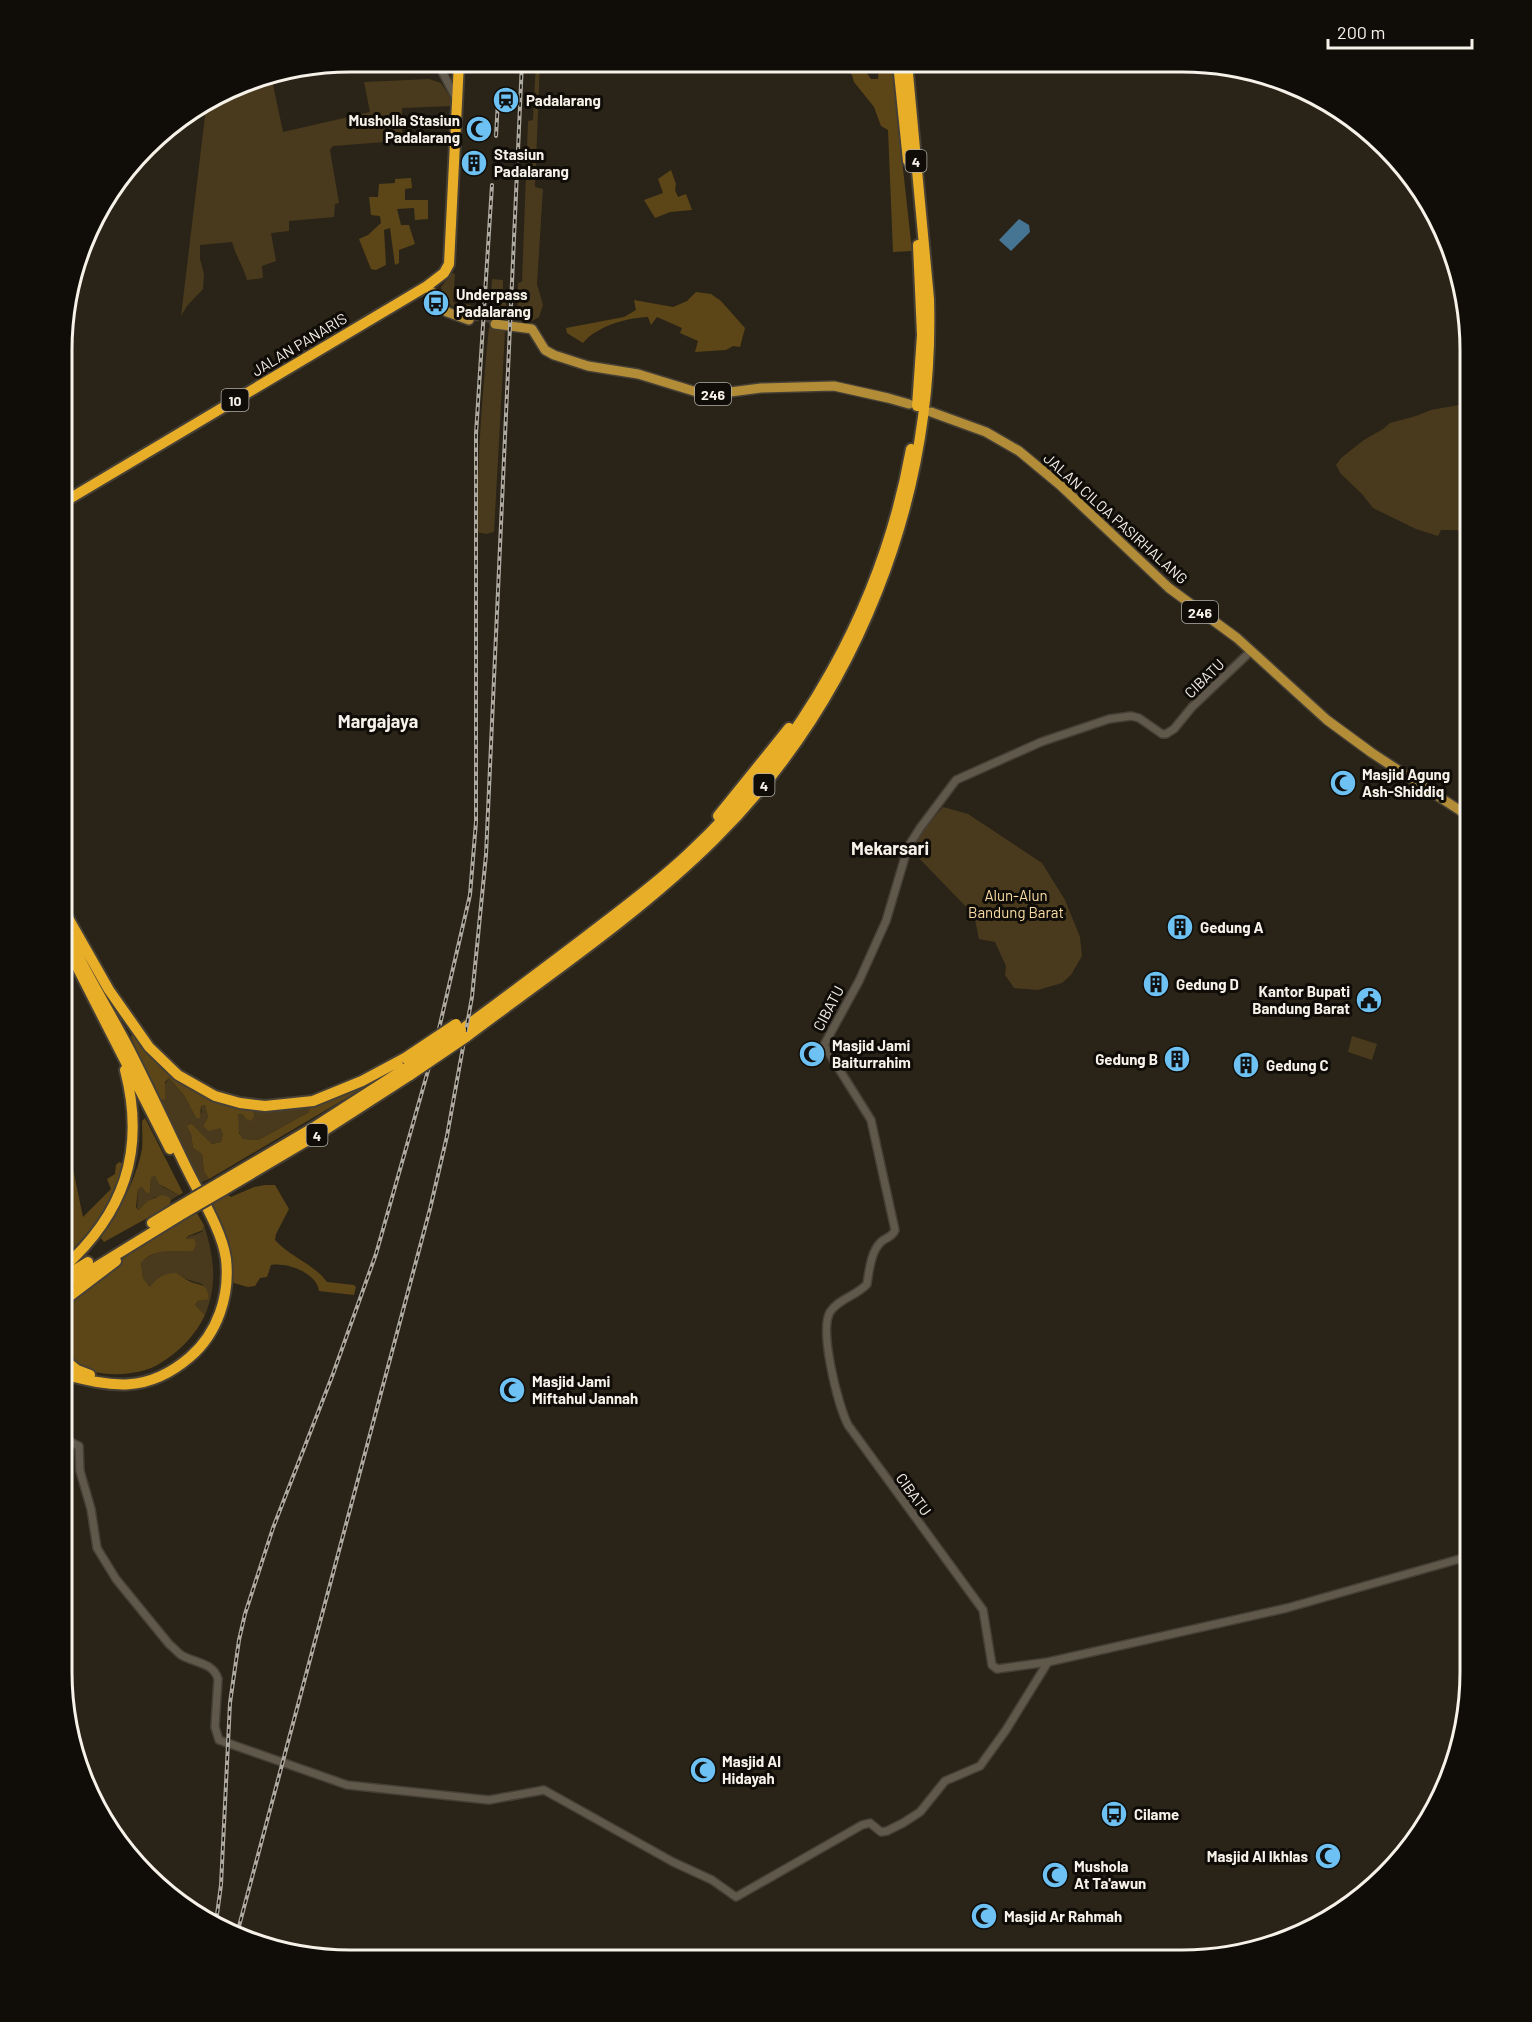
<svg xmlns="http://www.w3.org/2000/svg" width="1532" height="2022" font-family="Barlow,sans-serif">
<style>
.green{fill:#493a1d}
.forest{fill:#5c4618}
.water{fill:#457592}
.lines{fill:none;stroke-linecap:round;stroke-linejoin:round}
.stream{stroke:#457592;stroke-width:1.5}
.major-tunnel{stroke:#494236;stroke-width:9;stroke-dasharray:9 4.5;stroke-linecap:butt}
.minor-casing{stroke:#453f36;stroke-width:10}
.major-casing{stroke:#453f36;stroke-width:12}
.highway-casing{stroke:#453f36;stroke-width:14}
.minor{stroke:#60584a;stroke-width:7}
.major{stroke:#b28c36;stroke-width:9}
.highway{stroke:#e9ae28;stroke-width:10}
.rail-casing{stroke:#aea99f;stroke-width:4}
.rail{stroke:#100d08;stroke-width:1.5;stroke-dasharray:4.5;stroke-linecap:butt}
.highway-bridge-casing{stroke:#453f36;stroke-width:14;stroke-linecap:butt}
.highway-bridge{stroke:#e9ae28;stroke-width:10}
.labels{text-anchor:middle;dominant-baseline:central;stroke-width:6;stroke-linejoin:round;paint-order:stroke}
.shield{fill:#100d08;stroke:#b1ada6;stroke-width:1.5}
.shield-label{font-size:14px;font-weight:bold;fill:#f6f2e9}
.poi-label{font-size:15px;font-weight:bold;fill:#f6f2e9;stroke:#100d08;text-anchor:start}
.street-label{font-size:15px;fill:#f6f2e9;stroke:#100d08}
.park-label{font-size:15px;fill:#fadca4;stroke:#100d08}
.quarter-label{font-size:18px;font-weight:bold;fill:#f6f2e9;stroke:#100d08}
.rim{fill:none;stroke:#f6f2e9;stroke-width:3}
</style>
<rect width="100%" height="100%" fill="#2a2317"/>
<path class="green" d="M536 62H540L535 187 543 189 537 284 543 305 539 317 532 321 517 318 518 283 522 282 528 121 533 120Z
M271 75 283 132 370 112 364 82 429 79 441 83 452 100V106L402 108V138H386L385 142 333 146 330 150 339 203 335 204 334 217 289 221V231L271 233 276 261 262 266 263 278 247 280C243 265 236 257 232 242L200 245V259L204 274 203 289 187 306 181 316 205 116 200 109 257 77Z
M452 273 455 274 453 302 471 305 470 312 453 307 444 299 441 287Z
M492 279 503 280V296L506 297V312L490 311Z
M489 327 505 331 494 532 486 534 477 532C477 464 482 395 489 327Z
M1470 403V536L1457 530H1441L1438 536 1416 529 1373 508 1362 494 1341 474 1336 465 1341 458 1364 440 1383 429 1390 423 1416 416 1431 410Z
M943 807 968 814 1042 863 1065 900 1080 937 1082 956 1071 975 1062 983 1038 990 1014 988 1005 975 1006 966 995 942 979 939 974 915 911 850 918 836Z
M1352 1036 1377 1044 1372 1060 1348 1052Z
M169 1078 184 1095 196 1118 202 1112 201 1106 205 1105 208 1117 203 1126 220 1128 223 1134 221 1142 212 1144 192 1124 186 1125 191 1134 193 1148 202 1154 204 1172 209 1179 198 1184 153 1092 152 1082 158 1095Z
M310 1105 309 1112 262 1138 258 1140 243 1139C237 1131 237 1123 238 1113L254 1116 232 1106 281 1111Z
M155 1174 163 1187 179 1195 171 1200 169 1197H155L137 1210 138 1189 142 1187 147 1194 150 1192 151 1178Z
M204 1225C214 1257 218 1284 205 1315L195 1305 196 1301 209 1298 202 1284 186 1279 177 1273 150 1287 143 1278 141 1263C150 1252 171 1248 185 1251 185 1231 190 1239 203 1231Z"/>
<path class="forest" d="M838 63H860L871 79H878L879 64H886L892 68 912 251 893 252 888 130 881 126 874 107 854 82 852 75Z
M671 170 676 184 675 190 678 197 686 194 692 210 670 212 655 218 644 200 663 193 658 179Z
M411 178 412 188 405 189V200H428V219L415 220 414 208 397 209 401 225H409L415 244 399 250V263L395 265 390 228 384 230 386 265 376 270 371 269 359 239 368 235 381 223 380 216 371 215 369 197H378L379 184 395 183V179Z
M696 292 711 294 721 301 745 328 740 347 733 346 726 350 695 352 698 341 680 333 682 328 657 317 651 325 648 317C626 318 597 326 583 343L567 333 566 328 624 317 636 310 634 300 673 307 687 301Z
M133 1034 146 1052 161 1066 232 1106 253 1111 254 1116 251 1121 246 1119 243 1114H238L239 1133 243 1139 258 1140 262 1138 309 1112 310 1105 380 1074 382 1077 209 1179 204 1172 202 1154 193 1148 191 1134 186 1125 192 1124 212 1144 221 1142 223 1134 220 1128 209 1131 203 1126 208 1117 205 1105 201 1106 200 1118H196L184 1095 169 1078 165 1082V1099L161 1100 137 1052 131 1036Z
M145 1118 183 1193 179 1195 159 1184 155 1175 151 1178 150 1192 147 1194 142 1187 138 1189 136 1207 138 1210 148 1201 162 1195 169 1197 171 1200 169 1206 104 1242 100 1237C119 1212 136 1180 142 1149 143 1140 142 1130 142 1121Z
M62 1136 69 1150 83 1217 111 1189 107 1179 115 1174 116 1165 119 1162 125 1164C113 1203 92 1232 62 1259V1238L69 1234 62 1203Z
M265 1185H275L289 1209 276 1234 275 1240C290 1257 314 1264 327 1282L354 1285 356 1287 354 1295 319 1291C317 1273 287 1262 271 1265L267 1277 260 1278 255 1286 248 1287 230 1282C229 1248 226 1234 209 1203L226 1194 231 1197 254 1187Z
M196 1212 204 1225 203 1230 188 1236 186 1239H194L196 1245 193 1251C176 1252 154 1247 141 1263L143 1278 150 1287C158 1277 164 1273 177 1273 182 1276 186 1280 191 1282 203 1286 207 1284 209 1299L197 1301 195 1305 205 1315C195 1336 179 1352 159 1364 135 1379 71 1381 62 1345 61 1341 62 1336 62 1332 62 1325 60 1315 63 1309 71 1295 88 1285 100 1275 131 1252 163 1232 196 1212Z"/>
<path class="water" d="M1019 219 1029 225 1030 232 1011 251 999 240Z"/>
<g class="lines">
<path class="stream" d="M1254 73 1257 74"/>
<path class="major-tunnel" d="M470 316 496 319"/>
<defs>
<path id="minor" d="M437 62 456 98
M1251 651 1192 707 1174 729 1166 734H1162L1139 718 1131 716 1109 719 1041 742 956 780 920 828 908 847 886 921 859 981 824 1045 871 1120 895 1230C892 1238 886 1237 881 1242 871 1251 869 1271 867 1284 858 1295 838 1299 830 1312 819 1331 838 1405 848 1425L983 1610 992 1665 997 1669 1048 1662 1287 1608 1470 1556
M62 1438 79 1446 80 1471 91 1509 97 1548 116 1579 169 1644C173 1647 177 1652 181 1655 194 1663 213 1662 218 1679L215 1727 219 1740 347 1785 489 1800 544 1790 673 1862 712 1880 736 1897 862 1825 870 1823 881 1832 887 1831 903 1823 920 1812 945 1781 980 1766 1006 1730 1048 1662"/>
<path id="major" d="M427 286 447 312 469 320
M495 324 532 329 545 350 554 355 588 366 638 374 700 393 715 394 761 388 834 386 888 398 909 404
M931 412 986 432 1019 451 1060 485 1169 588 1237 638 1327 720 1372 753 1470 817"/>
<path id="highway" d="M898 63 908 161
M917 406 922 335 918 245
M64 502 427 286 444 273 449 264 459 62
M718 816 789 728
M63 909 109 990 149 1047 178 1075 215 1096 240 1103 265 1106 313 1101 362 1081 405 1058
M68 949 170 1149
M461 1030C503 999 546 967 588 935 622 909 656 884 687 855 803 747 883 605 911 449
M466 1037C550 974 639 914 714 840 857 699 935 498 929 299L907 63
M219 1183 316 1126 406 1068
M222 1191 320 1133 410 1075
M152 1223 175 1209
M62 1269C124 1214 146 1151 125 1070
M62 1278 88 1262
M62 1288 179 1216
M62 1302 116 1261
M62 1358 77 1370 90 1375
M62 1374C112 1387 147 1394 190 1357 218 1333 230 1295 226 1259 222 1230 199 1194 186 1167 167 1128 149 1088 129 1049 107 1007 82 967 63 925"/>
</defs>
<use href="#minor" class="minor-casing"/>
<use href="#major" class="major-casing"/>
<use href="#highway" class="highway-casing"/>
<use href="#minor" class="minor"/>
<use href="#major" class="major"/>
<use href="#highway" class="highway"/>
<defs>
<path id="rail" d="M496 136 498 101
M216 1922 221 1885 230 1703 239 1640 245 1614 273 1528 333 1374 376 1254 435 1046 470 895 476 822V434L492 185
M238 1930 430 1209 447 1136 472 997 486 855 522 62"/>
</defs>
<use href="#rail" class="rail-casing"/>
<use href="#rail" class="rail"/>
<defs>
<path id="highway-bridge" d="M405 1058 456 1024
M406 1068 461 1030
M410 1075 466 1037
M175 1209 219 1183
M179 1216 222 1191"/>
</defs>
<use href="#highway-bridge" class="highway-bridge-casing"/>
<use href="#highway-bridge" class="highway-bridge"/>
</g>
<defs>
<symbol id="station-disc" viewBox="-11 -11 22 22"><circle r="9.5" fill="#6ec2f3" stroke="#100d08"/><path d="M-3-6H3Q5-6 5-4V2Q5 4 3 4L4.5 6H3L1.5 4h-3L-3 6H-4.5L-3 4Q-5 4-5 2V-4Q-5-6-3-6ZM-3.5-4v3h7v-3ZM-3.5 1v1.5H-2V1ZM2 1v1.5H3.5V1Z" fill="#111"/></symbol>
<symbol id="mosque-disc" viewBox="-11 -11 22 22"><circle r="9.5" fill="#6ec2f3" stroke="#100d08"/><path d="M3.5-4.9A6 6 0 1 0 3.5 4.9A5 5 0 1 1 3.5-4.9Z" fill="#111"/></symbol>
<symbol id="building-disc" viewBox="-11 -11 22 22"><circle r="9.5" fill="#6ec2f3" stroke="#100d08"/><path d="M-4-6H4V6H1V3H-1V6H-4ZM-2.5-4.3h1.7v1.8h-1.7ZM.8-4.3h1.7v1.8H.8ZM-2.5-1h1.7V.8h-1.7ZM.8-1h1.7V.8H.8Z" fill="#111"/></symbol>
<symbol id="bus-disc" viewBox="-11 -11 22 22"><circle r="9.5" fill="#6ec2f3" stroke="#100d08"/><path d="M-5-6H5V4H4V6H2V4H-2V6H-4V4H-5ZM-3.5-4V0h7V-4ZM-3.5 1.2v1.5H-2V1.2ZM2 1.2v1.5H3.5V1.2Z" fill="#111"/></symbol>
<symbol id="civic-disc" viewBox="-11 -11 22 22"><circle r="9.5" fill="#6ec2f3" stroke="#100d08"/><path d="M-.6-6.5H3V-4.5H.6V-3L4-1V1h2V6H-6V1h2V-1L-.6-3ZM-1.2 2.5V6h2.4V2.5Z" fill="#111"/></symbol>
</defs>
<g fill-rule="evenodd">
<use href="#station-disc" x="491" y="85" width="30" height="30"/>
<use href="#mosque-disc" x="464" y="114" width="30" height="30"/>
<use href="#building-disc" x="459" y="148" width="30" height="30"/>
<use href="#bus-disc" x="421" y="288" width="30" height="30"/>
<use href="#mosque-disc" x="1328" y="768" width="30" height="30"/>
<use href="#building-disc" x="1165" y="912" width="30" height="30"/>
<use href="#building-disc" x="1141" y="969" width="30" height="30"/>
<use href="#civic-disc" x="1354" y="985" width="30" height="30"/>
<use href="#mosque-disc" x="797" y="1039" width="30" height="30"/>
<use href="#building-disc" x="1162" y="1044" width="30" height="30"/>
<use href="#building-disc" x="1231" y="1050" width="30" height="30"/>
<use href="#mosque-disc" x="497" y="1375" width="30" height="30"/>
<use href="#mosque-disc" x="688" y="1755" width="30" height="30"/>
<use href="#bus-disc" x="1099" y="1799" width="30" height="30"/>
<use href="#mosque-disc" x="1313" y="1841" width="30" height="30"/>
<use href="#mosque-disc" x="1040" y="1860" width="30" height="30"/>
<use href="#mosque-disc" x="969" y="1901" width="30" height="30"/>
</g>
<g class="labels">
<g class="shield">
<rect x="905.5" y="150" width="21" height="22" rx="4.5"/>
<rect x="695" y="383" width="36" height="22" rx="4.5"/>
<rect x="221.5" y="389" width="27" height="22" rx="4.5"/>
<rect x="1182" y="601" width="36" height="22" rx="4.5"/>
<rect x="753.5" y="774" width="21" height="22" rx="4.5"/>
<rect x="306.5" y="1124" width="21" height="22" rx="4.5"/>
</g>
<g class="shield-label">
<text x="916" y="161">4</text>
<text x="713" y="394">246</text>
<text x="235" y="400">10</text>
<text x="1200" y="612">246</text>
<text x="764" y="785">4</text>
<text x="317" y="1135">4</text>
</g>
<g class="poi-label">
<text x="526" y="100">Padalarang</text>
<text x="460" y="120" text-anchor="end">Musholla Stasiun<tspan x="460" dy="17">Padalarang</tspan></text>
<text x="494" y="154">Stasiun<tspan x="494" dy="17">Padalarang</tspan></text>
<text x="456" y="294">Underpass<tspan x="456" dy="17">Padalarang</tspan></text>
<text x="1362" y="774">Masjid Agung<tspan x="1362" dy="17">Ash-Shiddiq</tspan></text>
<text x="1200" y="927">Gedung A</text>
<text x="1176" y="984">Gedung D</text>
<text x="1350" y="991" text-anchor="end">Kantor Bupati<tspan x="1350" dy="17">Bandung Barat</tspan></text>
<text x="832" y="1045">Masjid Jami<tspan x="832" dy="17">Baiturrahim</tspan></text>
<text x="1158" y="1059" text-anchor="end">Gedung B</text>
<text x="1266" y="1065">Gedung C</text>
<text x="532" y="1381">Masjid Jami<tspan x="532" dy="17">Miftahul Jannah</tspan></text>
<text x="722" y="1761">Masjid Al<tspan x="722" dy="17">Hidayah</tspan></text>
<text x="1134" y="1814">Cilame</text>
<text x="1308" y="1856" text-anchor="end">Masjid Al Ikhlas</text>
<text x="1074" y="1866">Mushola<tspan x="1074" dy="17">At Ta'awun</tspan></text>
<text x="1004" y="1916">Masjid Ar Rahmah</text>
</g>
<g class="street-label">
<text transform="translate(299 344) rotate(-31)">JALAN PANARIS</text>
<text transform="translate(1116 518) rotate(42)">JALAN CILOA PASIRHALANG</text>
<text transform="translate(1204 678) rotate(-44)">CIBATU</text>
<text transform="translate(828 1008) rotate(-62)">CIBATU</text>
<text transform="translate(914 1494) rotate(54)">CIBATU</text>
</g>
<g class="park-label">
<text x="1016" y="895">Alun-Alun<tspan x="1016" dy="17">Bandung Barat</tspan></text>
</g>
<g class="quarter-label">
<text x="378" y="721">Margajaya</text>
<text x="890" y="848">Mekarsari</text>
</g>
</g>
<path d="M0 0H1532V2022H0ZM350 72H1182A278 278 0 0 1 1460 350V1672A278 278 0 0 1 1182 1950H350A278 278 0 0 1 72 1672V350A278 278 0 0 1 350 72Z" fill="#100d08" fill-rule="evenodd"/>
<path class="rim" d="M350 72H1182A278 278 0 0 1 1460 350V1672A278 278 0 0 1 1182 1950H350A278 278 0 0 1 72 1672V350A278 278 0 0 1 350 72Z"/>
<path d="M1328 39v9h144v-9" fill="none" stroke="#f6f2e9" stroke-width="3"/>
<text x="1337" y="39" font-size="18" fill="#f6f2e9" stroke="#100d08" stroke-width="4.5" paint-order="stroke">200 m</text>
</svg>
